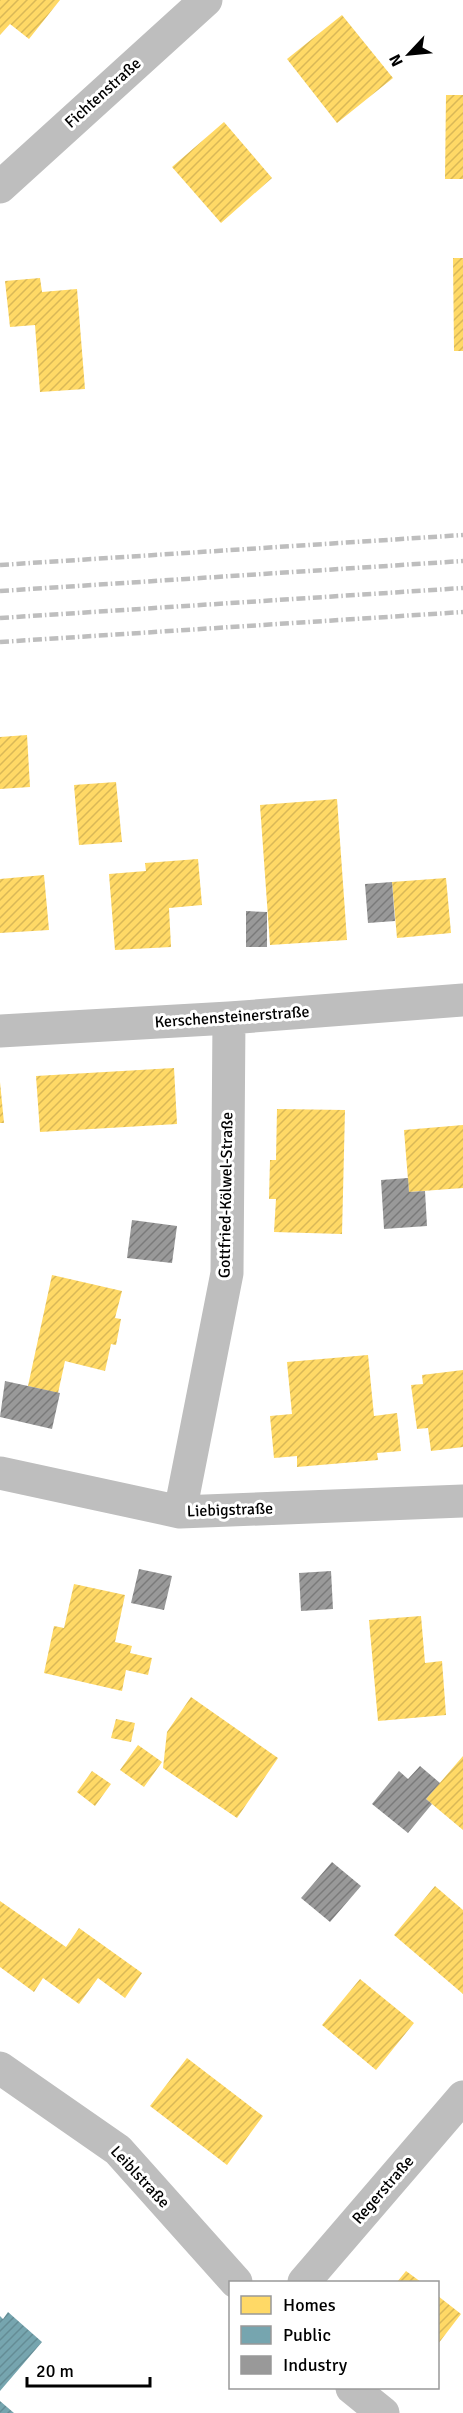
<svg xmlns="http://www.w3.org/2000/svg" width="463" height="2413" font-family="Signika,sans-serif">
<style>
.homes{fill:url(#homes-hatch)}
.public{fill:url(#public-hatch)}
.industry{fill:url(#industry-hatch)}
.lines{fill:none;stroke-linecap:round;stroke-linejoin:round}
.street{stroke:#bebebe;stroke-width:33}
.rail{stroke:#bebebe;stroke-width:4.5;stroke-dasharray:9 3 1.5 3;stroke-linecap:butt}
.labels{text-anchor:middle;dominant-baseline:central;stroke-width:6;stroke-linejoin:round;paint-order:stroke}
.street-label{font-size:16px;fill:#000;stroke:#fff}
</style>
<defs>
<pattern id="homes-hatch" width="6" height="6" patternUnits="userSpaceOnUse" patternTransform="scale(1.5)"><rect width="6" height="6" fill="#ffd966"/><path d="M-1 1l2-2M0 6l6-6M5 7l2-2" fill="none" stroke="#d9b857"/></pattern>
<pattern id="public-hatch" width="6" height="6" patternUnits="userSpaceOnUse" patternTransform="scale(1.5)"><rect width="6" height="6" fill="#76a5af"/><path d="M-1 1l2-2M0 6l6-6M5 7l2-2" fill="none" stroke="#648c95"/></pattern>
<pattern id="industry-hatch" width="6" height="6" patternUnits="userSpaceOnUse" patternTransform="scale(1.5)"><rect width="6" height="6" fill="#999"/><path d="M-1 1l2-2M0 6l6-6M5 7l2-2" fill="none" stroke="#7a7a7a"/></pattern>
</defs>
<rect width="100%" height="100%" fill="#fff"/>
<path class="homes" d="M0 0H60L29 39 10 24 0 35Z
M342 15 393 78 337 123 287 59Z
M446 95H463V179H445Z
M224 122 272 178 221 223 172 167Z
M453 258H463V351H454Z
M40 278 42 292 77 289 85 389 40 392 35 325 10 327 5 281Z
M27 735 30 787 0 789V737Z
M116 782 122 842 79 845 74 785Z
M337 799 347 940 270 945 260 805Z
M198 859 202 905 169 908 171 947 115 950 109 874 146 871 145 863Z
M44 875 49 930 0 933V879Z
M446 878 451 933 397 938 392 882Z
M174 1068 177 1124 40 1132 36 1076Z
M0 1082 4 1123H0Z
M277 1109 345 1110 342 1234 274 1232 276 1199H269L270 1160H276Z
M463 1125V1188L409 1192 404 1130Z
M52 1275 122 1291 115 1318 121 1319 116 1345 111 1344 105 1371 65 1361 58 1393 28 1386Z
M368 1355 374 1416 397 1413 401 1451 377 1453 378 1460 297 1467V1456L274 1458 270 1416 292 1414 287 1362Z
M463 1370V1447L431 1451 428 1428 417 1429 411 1385 423 1384 422 1375Z
M74 1584 125 1595 115 1642 132 1646 130 1653 152 1658 148 1675 126 1670 122 1691 44 1673 54 1626 64 1628Z
M421 1616 425 1663 442 1661 446 1715 378 1721 369 1620Z
M191 1697 278 1758 237 1818 163 1768 167 1732Z
M116 1719 135 1723 131 1742 111 1738Z
M138 1745 162 1762 144 1787 120 1770Z
M463 1756V1830L426 1799Z
M92 1771 111 1784 95 1806 77 1792Z
M435 1886 463 1910V1994L394 1935Z
M0 1901 66 1947 79 1928 142 1973 125 1998 98 1978 79 2004 43 1978 34 1992 0 1967Z
M360 1979 414 2023 376 2070 322 2025Z
M187 2058 263 2116 227 2165 150 2106Z
M406 2271 421 2282H397Z
M438 2296 461 2314 438 2344Z"/>
<path class="public" d="M8 2312 42 2342 0 2391V2316L3 2319Z
M0 2401 14 2413H0Z"/>
<path class="industry" d="M392 882 395 921 368 923 365 884Z
M246 911 267 912V947H246Z
M408 1178 409 1192 425 1191 427 1226 384 1229 381 1180Z
M132 1220 177 1226 172 1263 127 1258Z
M5 1381 60 1393 52 1429 0 1417Z
M139 1569 172 1576 164 1610 131 1603Z
M331 1571 333 1609 301 1611 299 1573Z
M420 1766 440 1783 426 1799 432 1804 408 1833 372 1804 399 1771 408 1779Z
M332 1862 361 1886 330 1922 301 1898Z"/>
<g class="lines">
<path class="street" d="M0 187 206 0
M0 1031 229 1018 463 1000
M0 1473 180 1512 463 1501
M180 1512 227 1273 229 1018
M0 2068 118 2150 236 2282
M304 2282 463 2097
M352 2388 383 2413"/>
<path class="rail" d="M0 565 463 535
M0 591 463 561
M0 618 463 588
M0 642 463 612"/>
</g>
<g class="labels">
<g class="street-label">
<text transform="translate(103 93) rotate(-42)">Fichtenstraße</text>
<text transform="translate(232 1017) rotate(-4)">Kerschensteinerstraße</text>
<text transform="translate(226 1195) rotate(-89)">Gottfried-Kölwel-Straße</text>
<text transform="translate(230 1510) rotate(-2)">Liebigstraße</text>
<text transform="translate(140 2177) rotate(47)">Leiblstraße</text>
<text transform="translate(383 2190) rotate(-49)">Regerstraße</text>
</g>
</g>
<rect x="229" y="2281" width="210" height="108" fill="#ffffff" stroke="#999999" stroke-width="1.5"/>
<rect x="241" y="2296" width="30" height="18" fill="#ffd966" stroke="#999999" stroke-width="1.5"/>
<text x="283" y="2311" font-size="18" fill="#000000">Homes</text>
<rect x="241" y="2326" width="30" height="18" fill="#76a5af" stroke="#999999" stroke-width="1.5"/>
<text x="283" y="2341" font-size="18" fill="#000000">Public</text>
<rect x="241" y="2356" width="30" height="18" fill="#999999" stroke="#999999" stroke-width="1.5"/>
<text x="283" y="2371" font-size="18" fill="#000000">Industry</text>
<g transform="translate(409 54) rotate(244)" stroke="#ffffff" stroke-width="4.5" paint-order="stroke">
<path d="M0-4.5L10 22L0 15L-10 22Z" fill="#000000"/>
<text y="-9" font-size="16" font-weight="bold" text-anchor="middle" fill="#000000">N</text>
</g>
<path d="M27 2377v9h123v-9" fill="none" stroke="#000000" stroke-width="3"/>
<text x="36" y="2377" font-size="18" fill="#000000" stroke="#ffffff" stroke-width="4.5" paint-order="stroke">20 m</text>
</svg>
